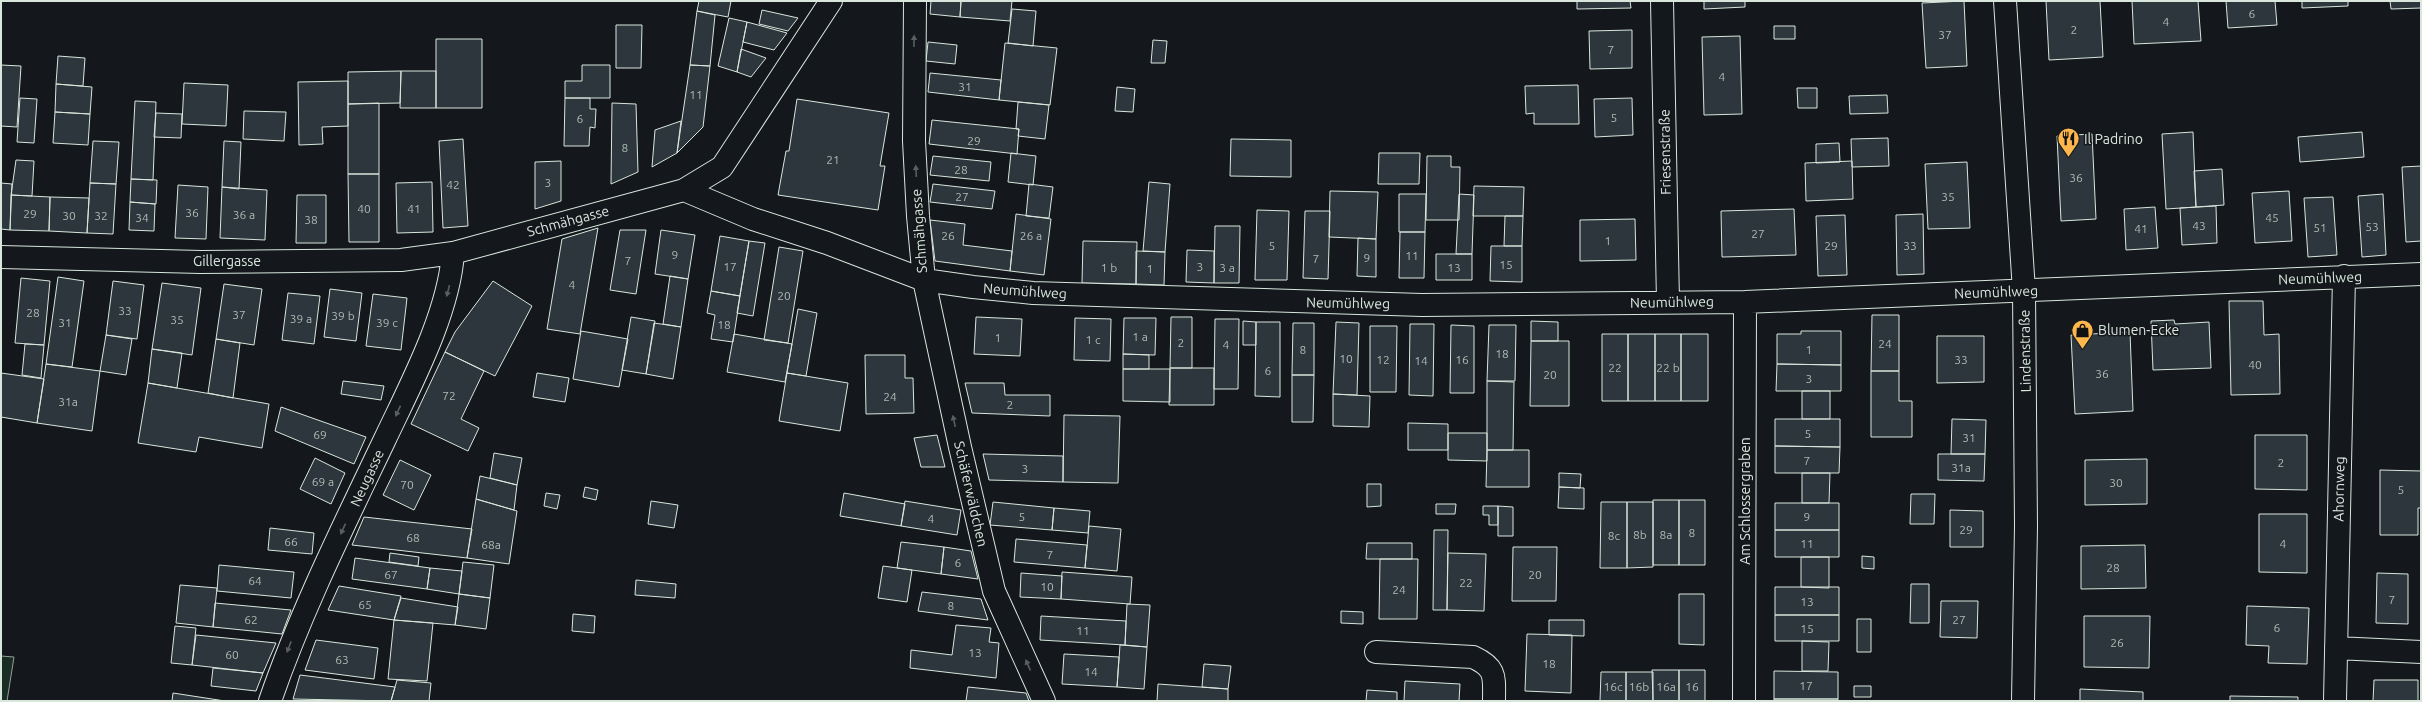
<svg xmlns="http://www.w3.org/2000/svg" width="2422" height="702" font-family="Ubuntu,sans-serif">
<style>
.green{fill:#1a2d24;stroke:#939e99}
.building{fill:#2c363c;stroke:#d8e6dc}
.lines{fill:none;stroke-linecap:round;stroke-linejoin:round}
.street-casing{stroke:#d8e6dc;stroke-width:24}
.secondary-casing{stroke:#d8e6dc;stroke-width:24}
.street{stroke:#14181c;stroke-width:22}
.secondary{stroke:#14181c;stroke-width:22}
.oneway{fill:#59605f}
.labels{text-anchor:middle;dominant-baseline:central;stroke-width:3;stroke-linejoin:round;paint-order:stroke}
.number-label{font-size:12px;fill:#adbab4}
.poi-label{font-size:14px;fill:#d8e6dc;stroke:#14181c;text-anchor:start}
.street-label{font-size:14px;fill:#d8e6dc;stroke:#14181c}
</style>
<rect width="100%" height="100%" fill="#14181c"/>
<path class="green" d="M1 656 14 657 7 701H1Z"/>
<path class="building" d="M699 1H731L728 17 697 11Z
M931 1H961L960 17 930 14Z
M961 1H1012L1010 21 960 17Z
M1577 1H1630L1631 8 1577 9Z
M1704 1H1745V7L1704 9Z
M1964 1 1967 66 1926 68 1922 3Z
M2046 1H2100L2103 57 2049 60Z
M2132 1H2198L2201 41 2134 44Z
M2226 1H2275L2277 25 2228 28Z
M2302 1H2348V6L2302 8Z
M2390 1H2421V8L2391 9Z
M1012 9 1036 11 1033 46 1008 43Z
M762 10 798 18 788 31 759 24Z
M697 11 715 15 710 66 690 65Z
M729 18 747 22 737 72 718 66Z
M747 22 787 33 774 50 743 42Z
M616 25H642L641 68H616Z
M1774 26H1795V39H1774Z
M1632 30V68L1590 69 1589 31Z
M1740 36 1742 114 1704 115 1702 37Z
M436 39H482V108H436Z
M1153 40 1167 41 1165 63H1151Z
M928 42 957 45 955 64 926 61Z
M1005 43 1057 48 1050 105 999 100Z
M741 49 766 58 751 77 737 72Z
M58 56 85 58 83 86 56 84Z
M1 65 21 66 17 127 1 126Z
M582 65H610V98H565V81H582Z
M690 65 710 66 703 127 677 153Z
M401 71H436V108H400Z
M401 71 400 103 348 104V72Z
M930 73 1001 80 999 100 928 92Z
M348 81V126L322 127 323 144 299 145 298 82Z
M184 83 228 85 226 126 182 124Z
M56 84 92 87 90 114 55 112Z
M1578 85 1579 124H1534V113L1526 114 1525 86Z
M1117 87 1135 89 1133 112 1115 111Z
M1797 88H1817V108H1798Z
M1887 95 1888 113 1850 114 1849 96Z
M20 98 37 99 34 143 17 142Z
M565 98H590V109H596L595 128 590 127 589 146H564Z
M1632 98 1633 135 1595 137 1594 99Z
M797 99 889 113 880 166H885L878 210 778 195 786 151H789Z
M135 101 156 102 153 180 131 179Z
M1018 102 1049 105 1045 139 1018 136 1019 129H1016Z
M379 103V174H348V104Z
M612 103 636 104 638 172 611 184Z
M244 111 286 112 284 141 243 139Z
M55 112 90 114 88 145 53 143Z
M156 113 182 114 181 138 154 137Z
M932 120 1019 129 1017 154 929 144Z
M681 121 677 153 652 167 655 130Z
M2193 132 2196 207 2166 209 2162 134Z
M2362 132 2364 157 2300 162 2298 137Z
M2092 134 2096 219 2061 221 2057 136Z
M1888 138 1889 166 1852 167 1851 139Z
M463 139 468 226 443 228 439 141Z
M1231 139 1291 140V177L1230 176Z
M93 141 119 142 116 184 90 183Z
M224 141 241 142 239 189 222 187Z
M1839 143 1840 162 1816 163V144Z
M1011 153 1036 156 1033 185 1008 182Z
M1379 153H1420L1419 184H1378Z
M933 156 991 162 989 181 930 175Z
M1427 156H1451V167H1460L1459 220H1426Z
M16 160 34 161 32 196 11 195Z
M561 161V201L535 209V162Z
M1852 161 1853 199 1806 201 1805 163Z
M1967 162 1970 228 1928 229 1925 164Z
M2421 166V241L2406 242 2402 167Z
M2222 169 2224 205 2196 207 2194 171Z
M348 174H379V242H349Z
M131 179 157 180 156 204 130 202Z
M432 182 433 232 397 233 396 183Z
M1149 182 1170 184 1165 252 1143 251Z
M1 183 12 184 10 230 1 229Z
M90 183 116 184 113 234 87 233Z
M933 184 995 191 992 209 930 202Z
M1029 184 1053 187 1049 218 1026 216Z
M178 185 208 187 206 239 175 238Z
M1474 186 1524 187 1523 216H1473Z
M222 187 267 190 265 240 220 238Z
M1330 191 1378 192 1376 239 1329 237Z
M2289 191 2292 241 2255 243 2252 193Z
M1399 194H1426L1425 232H1399Z
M1459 194 1474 195 1472 254H1456Z
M2383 194 2386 255 2362 257 2358 196Z
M11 195 50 197 49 231 10 230Z
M297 195H326V243H296Z
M50 197 89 198 87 233 49 231Z
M2333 197 2337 255 2308 257 2304 198Z
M130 202 155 204 154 231 129 230Z
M2216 206 2217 243 2182 245 2180 208Z
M2155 207 2158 248 2126 250 2124 209Z
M1794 209 1796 255 1722 257 1721 211Z
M1257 210 1289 211 1287 280H1255Z
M1305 211H1330L1328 279 1303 278Z
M1016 214 1051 219 1044 275 1010 271Z
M1923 214 1924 274 1897 275 1896 215Z
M1845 215 1847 275 1818 276 1816 216Z
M1505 216H1523L1522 246H1504Z
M1635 219 1636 260 1580 261V220Z
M930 220 965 224 963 245 1012 251 1010 271 935 261Z
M1215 226H1240L1239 283H1214Z
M598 228 580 334 547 329 562 239Z
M620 230H646L636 294 610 290Z
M661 230 695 235 688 279 655 274Z
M1400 232H1425L1424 278H1399Z
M720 236 749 241 740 296 711 291Z
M1358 238 1376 239V277L1357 276Z
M749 241 765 243 753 316 737 313Z
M1083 241 1137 242 1136 284 1082 283Z
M1491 246H1522V282L1490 281Z
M779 247 803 251 788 343 764 340Z
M1187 250 1214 251V283L1186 282Z
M1136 251 1165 252 1164 285 1136 284Z
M1436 254H1472V280H1436Z
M670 276 688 279 681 327 663 324Z
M58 277 84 281 72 367 46 364Z
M21 278 50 281 44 345 15 343Z
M113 281 144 285 137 339 106 335Z
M493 281 532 306 495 376 445 352 455 332Z
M162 283 201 288 192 355 152 349Z
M224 284 262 289 254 345 216 339Z
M330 289 362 293 356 341 324 337Z
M711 291 740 296 733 342 711 339 715 315 707 313Z
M288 293 320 296 314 344 282 340Z
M373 294 407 298 401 350 366 346Z
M2229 301H2263L2264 335 2279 334 2280 394 2231 395Z
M798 309 817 313 806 376 787 373Z
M1872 315H1899V371H1871Z
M631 317 655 321 646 374 622 370Z
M976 317 1022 319 1020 356 974 354Z
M1171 317H1192V368H1170Z
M1075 318 1111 319 1110 361 1074 360Z
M1124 318H1156L1155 355 1123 354Z
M1215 319H1239L1238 389H1214Z
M2174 320 2175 324 2209 322 2211 368 2153 370 2151 321Z
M1243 321 1256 322V345H1243Z
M1531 321 1558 322V341H1531Z
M1256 322H1280V397L1255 396Z
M1336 322 1359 323 1357 395 1333 394Z
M654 323 681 327 673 379 646 374Z
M1293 323H1314V375H1292Z
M1410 324H1434L1433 396 1409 395Z
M1451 325 1474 326V393H1450Z
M1489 325H1516L1515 381H1487Z
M1370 326H1397L1396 392H1370Z
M581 331 628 339 619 387 573 379Z
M1801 331H1841V365L1777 364V334H1801Z
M2130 332 2133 411 2075 414 2071 335Z
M734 334 792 344 785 382 727 372Z
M1602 334H1628V401H1602Z
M1628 334H1655V401H1628Z
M1655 334H1681V401H1655Z
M1681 334H1708V401H1681Z
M106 335 132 339 126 375 100 371Z
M1937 336H1984V382L1937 383Z
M216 339 240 343 233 398 208 393Z
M1531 341H1569V406H1530Z
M25 344 44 345 41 378 22 375Z
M152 349 182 353 177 388 148 383Z
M445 352 484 371 461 419 479 428 468 451 411 424Z
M1123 354 1149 355V369H1123Z
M865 355H905V378H913L914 413 866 414Z
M46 364 100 371 92 431 37 423Z
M1777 364 1841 365V391H1776Z
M1170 368H1214V405H1169Z
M1123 369H1170V402L1123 401Z
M1871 371H1899V401H1912V437H1871Z
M1 373 44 379 37 423 1 417Z
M537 373 569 378 565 402 533 397Z
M787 373 848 383 840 431 779 421Z
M1292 375H1314L1313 422H1292Z
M343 381 384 386 381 400 341 394Z
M1487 381 1514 382 1513 450H1487Z
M148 383 269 404 262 448 199 437 196 452 138 443Z
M965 383H1004L1005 395H1050V416L972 413Z
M1802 391H1830V419H1802Z
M1333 394 1370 396 1369 427 1333 426Z
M281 407 366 437 354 464 275 431Z
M1064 415 1120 416 1118 483 1063 482Z
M1775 419H1840V447L1775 446Z
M1952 419 1986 420 1985 454H1951Z
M1408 423 1448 424V450H1408Z
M1448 433H1487V461L1448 460Z
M937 435 945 467H921L914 438Z
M2255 435H2307V490L2255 489Z
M1775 446 1840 447 1839 473H1775Z
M1487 450H1529V487H1486Z
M494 453 522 458 517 485 490 478Z
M983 454 1063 456V482L989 480Z
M1938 454H1985L1984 481 1938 480Z
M315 458 345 473 331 504 300 489Z
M2147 459V504L2085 505V460Z
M400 460 431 475 414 510 383 495Z
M2380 470 2421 471V508H2418V535H2380Z
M1559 473 1581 474 1580 488 1559 487Z
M1802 473H1830L1829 503H1802Z
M480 476 517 485 514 510 476 499Z
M1367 484H1381V506L1367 507Z
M585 487 598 490 596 500 583 497Z
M1559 487 1584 488V509L1558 508Z
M546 493 560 495 557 509 544 506Z
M844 493 905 504 901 526 840 516Z
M1911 494H1935L1934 524H1910Z
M476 499 517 511 509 564 467 558Z
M1653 500H1679V565H1653Z
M1679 500H1705V565H1679Z
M651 501 678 505 674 528 648 524Z
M905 501 961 510 957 535 901 526Z
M993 502 1054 508 1052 530 990 525Z
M1601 502H1627V568H1600Z
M1627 502H1653V567L1627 568Z
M1775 503H1839V530H1775Z
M1436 504H1456L1455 514H1436Z
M1483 506H1498V525H1489V515H1483Z
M1498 506 1513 507V536H1498Z
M1054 508 1090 511 1088 533 1052 530Z
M1950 510 1983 511V547H1950Z
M2259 514H2307V573L2259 572Z
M364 517 472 529 467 558 352 545Z
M1089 526 1121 529 1117 571 1085 568Z
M270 528 314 533 312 554 268 550Z
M1434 530H1448L1447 610H1433Z
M1775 530H1839V557H1775Z
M1016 539 1087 545 1085 568 1014 562Z
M901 542 944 547 941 574 897 568Z
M1367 543H1412V559H1366Z
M2145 545 2146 588 2081 589V546Z
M944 547 971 551 978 579 941 574Z
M1513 547H1557L1556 601H1512Z
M390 553 419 557 418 566 389 562Z
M1448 553 1486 554 1484 611 1447 610Z
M1862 556 1874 557V569L1862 568Z
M1801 557H1829V588L1801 587Z
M355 558 430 568 427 589 352 579Z
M1380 559H1418L1417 619H1379Z
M463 562 494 565 490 598 459 594Z
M219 565 294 572 291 598 217 591Z
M883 566 912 570 907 602 878 598Z
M430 568 462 571 459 594 427 589Z
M1062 572 1132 577 1130 604 1061 599Z
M1021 573 1062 576 1061 599 1020 597Z
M2377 573 2408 574V624L2376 623Z
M636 580 676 584 675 598 635 595Z
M1911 584H1929V623H1910Z
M180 585 217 588 213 627 176 623Z
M339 586 401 596 394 620 328 610Z
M1775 587H1839V615H1775Z
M922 592 981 599 988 620 918 611Z
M459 594 490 598 486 629 455 625Z
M1679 594H1704V645L1679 644Z
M401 598 458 607 455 625 394 620Z
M1941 601H1978L1977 638 1940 637Z
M215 603 291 610 282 634 213 627Z
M1127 604 1150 605 1147 647 1125 645Z
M2247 606 2309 608 2307 664 2268 663 2269 646 2246 645Z
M1341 611 1363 612V624L1341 623Z
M573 614 595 616 594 633 572 631Z
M1775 615H1839V641H1775Z
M1041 616 1126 621 1125 645 1040 640Z
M2084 616H2150L2149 668 2084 667Z
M1857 619H1871V652H1857Z
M394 620 433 623 427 681 388 679Z
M1549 620H1584V636L1549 635Z
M956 625 991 628 989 642 999 643 996 678 910 668 911 650 952 655Z
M175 626 196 628 192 665 171 663Z
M1527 634 1572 635 1571 693 1525 691Z
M196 635 276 643 263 673 192 665Z
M316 640 378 648 374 679 305 670Z
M1802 641 1829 642 1828 671H1802Z
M1120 645 1147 647 1144 689 1117 687Z
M1064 654 1119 657 1117 687 1062 684Z
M1204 664 1231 666 1228 689 1202 687Z
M213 668 263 673 256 691 211 686Z
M1652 670H1679V701H1653Z
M1679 670H1705V701H1679Z
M1774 671 1838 672V699H1774Z
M1601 672H1626V701H1600Z
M1626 672H1653V701H1626Z
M300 675 395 687 391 701 293 699Z
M397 680 431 683 429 701H391Z
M2374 680H2418V701H2373Z
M1405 681 1460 684 1459 701H1404Z
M1158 684 1228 689V701H1157Z
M1854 686H1871V697H1854Z
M968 687 1026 693 1029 701H966Z
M2080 689 2143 692V701H2080Z
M1367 690 1397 692V701H1366Z
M173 693 225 701H172Z
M2230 696 2298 697V701H2230Z
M1774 699H1838V701H1774Z"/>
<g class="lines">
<defs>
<path id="street" d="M915 1 914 141 918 216 924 280 960 447 994 591 1044 701
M1662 1 1668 302
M684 190 753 219 827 243 924 280 973 287 1033 293 1422 305 1745 302 2421 274
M1 257 201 262 401 260 453 253 684 190 722 167 831 1
M2336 648 2421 652
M1376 652 1473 657C1497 668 1494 677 1494 701
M270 701C301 611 344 525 385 439 411 384 449 313 453 253
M1744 701 1745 302
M2335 701 2344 276"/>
<path id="secondary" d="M2005 1 2024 291 2026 526 2023 701"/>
</defs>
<use href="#street" class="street-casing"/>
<use href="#secondary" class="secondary-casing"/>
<use href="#street" class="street"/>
<use href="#secondary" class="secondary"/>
</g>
<defs><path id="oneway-solid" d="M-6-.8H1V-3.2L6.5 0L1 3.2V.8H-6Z"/></defs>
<g class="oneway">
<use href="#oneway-solid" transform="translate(914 41) rotate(-89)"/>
<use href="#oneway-solid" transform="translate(916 171) rotate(-93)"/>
<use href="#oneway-solid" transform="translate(448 291) rotate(104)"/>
<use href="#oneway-solid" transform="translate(398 411) rotate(115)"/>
<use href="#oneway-solid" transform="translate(954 421) rotate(-102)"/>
<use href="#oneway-solid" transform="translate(343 529) rotate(115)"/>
<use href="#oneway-solid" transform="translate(289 647) rotate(111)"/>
<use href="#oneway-solid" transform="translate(1028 665) rotate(-114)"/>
</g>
<defs>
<symbol id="restaurant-pin" viewBox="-11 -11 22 30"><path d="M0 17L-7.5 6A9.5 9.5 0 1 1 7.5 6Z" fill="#ffb74d" stroke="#14181c"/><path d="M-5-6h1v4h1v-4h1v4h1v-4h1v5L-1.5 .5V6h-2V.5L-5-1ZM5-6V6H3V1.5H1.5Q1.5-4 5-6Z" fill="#111"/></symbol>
<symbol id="shop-pin" viewBox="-11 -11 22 30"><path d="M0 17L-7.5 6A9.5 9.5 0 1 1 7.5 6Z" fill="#ffb74d" stroke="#14181c"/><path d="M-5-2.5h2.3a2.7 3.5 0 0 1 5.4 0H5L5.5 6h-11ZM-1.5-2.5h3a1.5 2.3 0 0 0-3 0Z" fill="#111"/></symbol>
</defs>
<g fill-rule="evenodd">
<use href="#restaurant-pin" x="2056" y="126" width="25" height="34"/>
<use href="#shop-pin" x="2070" y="318" width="25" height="34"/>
</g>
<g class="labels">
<g class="number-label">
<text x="2252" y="13">6</text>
<text x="2166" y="21">4</text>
<text x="2074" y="29">2</text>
<text x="1945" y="34">37</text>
<text x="1611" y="49">7</text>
<text x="1722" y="76">4</text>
<text x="965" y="86">31</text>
<text x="696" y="94">11</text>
<text x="1614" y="117">5</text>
<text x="580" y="118">6</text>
<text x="974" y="140">29</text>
<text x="625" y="147">8</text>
<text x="833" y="159">21</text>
<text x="961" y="169">28</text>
<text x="2076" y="177">36</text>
<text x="548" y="182">3</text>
<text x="453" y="184">42</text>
<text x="962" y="196">27</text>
<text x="1948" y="196">35</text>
<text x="364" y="208">40</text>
<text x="414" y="208">41</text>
<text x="192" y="212">36</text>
<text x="30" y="213">29</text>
<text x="244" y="214">36 a</text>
<text x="69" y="215">30</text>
<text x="101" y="215">32</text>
<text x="142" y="217">34</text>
<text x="2272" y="217">45</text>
<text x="311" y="219">38</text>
<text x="2199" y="225">43</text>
<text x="2372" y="226">53</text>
<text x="2320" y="227">51</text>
<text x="2141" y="228">41</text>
<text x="1758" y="233">27</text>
<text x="948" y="235">26</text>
<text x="1031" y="235">26 a</text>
<text x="1608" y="240">1</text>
<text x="1272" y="245">5</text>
<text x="1831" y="245">29</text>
<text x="1910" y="245">33</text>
<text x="675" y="254">9</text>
<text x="1412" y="255">11</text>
<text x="1367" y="257">9</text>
<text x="1316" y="258">7</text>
<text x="628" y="260">7</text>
<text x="1506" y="264">15</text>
<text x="730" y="266">17</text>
<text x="1200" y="266">3</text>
<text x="1109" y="267">1 b</text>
<text x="1227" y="267">3 a</text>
<text x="1454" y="267">13</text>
<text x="1150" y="268">1</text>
<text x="572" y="284">4</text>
<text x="784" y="295">20</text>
<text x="125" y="310">33</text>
<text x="33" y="312">28</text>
<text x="239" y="314">37</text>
<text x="343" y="315">39 b</text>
<text x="301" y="318">39 a</text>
<text x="177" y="319">35</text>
<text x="65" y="322">31</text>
<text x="387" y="322">39 c</text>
<text x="724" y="324">18</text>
<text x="1140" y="336">1 a</text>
<text x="998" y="337">1</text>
<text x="1093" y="339">1 c</text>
<text x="1181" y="342">2</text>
<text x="1885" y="343">24</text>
<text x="1226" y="344">4</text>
<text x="1303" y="349">8</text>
<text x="1809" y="349">1</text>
<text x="1502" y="353">18</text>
<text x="1346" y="358">10</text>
<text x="1383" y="359">12</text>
<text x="1462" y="359">16</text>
<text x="1961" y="359">33</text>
<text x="1421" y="360">14</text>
<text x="2255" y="364">40</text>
<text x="1615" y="367">22</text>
<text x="1668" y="367">22 b</text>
<text x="1268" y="370">6</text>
<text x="2102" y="373">36</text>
<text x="1550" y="374">20</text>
<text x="1809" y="378">3</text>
<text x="449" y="395">72</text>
<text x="890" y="396">24</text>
<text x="68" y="401">31a</text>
<text x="1010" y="404">2</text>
<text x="1808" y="433">5</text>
<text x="320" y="434">69</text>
<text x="1969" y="437">31</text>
<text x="1807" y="460">7</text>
<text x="2281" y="462">2</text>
<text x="1961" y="467">31a</text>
<text x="1025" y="468">3</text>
<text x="323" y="481">69 a</text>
<text x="2116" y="482">30</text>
<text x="407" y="484">70</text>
<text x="2401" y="489">5</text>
<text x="1022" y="516">5</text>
<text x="1807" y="516">9</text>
<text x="931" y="518">4</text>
<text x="1966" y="529">29</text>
<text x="1692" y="532">8</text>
<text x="1640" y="534">8b</text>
<text x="1666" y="534">8a</text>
<text x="1614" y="535">8c</text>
<text x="413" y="537">68</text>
<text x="291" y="541">66</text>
<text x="1807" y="543">11</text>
<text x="2283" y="543">4</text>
<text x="491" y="544">68a</text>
<text x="1050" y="554">7</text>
<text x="958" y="562">6</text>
<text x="2113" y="567">28</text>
<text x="391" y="574">67</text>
<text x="1535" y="574">20</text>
<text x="255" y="580">64</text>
<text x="1466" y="582">22</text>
<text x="1047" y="586">10</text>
<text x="1399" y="589">24</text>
<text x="2392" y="599">7</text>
<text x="1807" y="601">13</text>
<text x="365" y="604">65</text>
<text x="951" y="605">8</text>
<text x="251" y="619">62</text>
<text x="1959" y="619">27</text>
<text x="2277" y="627">6</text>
<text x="1807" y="628">15</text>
<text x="1083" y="630">11</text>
<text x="2117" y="642">26</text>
<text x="975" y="652">13</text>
<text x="232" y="654">60</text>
<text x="342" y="659">63</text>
<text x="1549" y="663">18</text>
<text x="1091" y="671">14</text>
<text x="1806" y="685">17</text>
<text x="1613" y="686">16c</text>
<text x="1639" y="686">16b</text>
<text x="1666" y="686">16a</text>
<text x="1692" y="686">16</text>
</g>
<g class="poi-label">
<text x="2084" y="139">Il Padrino</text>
<text x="2098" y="330">Blumen-Ecke</text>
</g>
<g class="street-label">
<text transform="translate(1665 152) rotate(-91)">Friesenstraße</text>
<text transform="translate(568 221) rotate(-15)">Schmähgasse</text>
<text transform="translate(919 231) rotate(-94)">Schmähgasse</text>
<text x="227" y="261">Gillergasse</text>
<text transform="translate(2320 278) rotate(-2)">Neumühlweg</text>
<text transform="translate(1025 291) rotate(4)">Neumühlweg</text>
<text transform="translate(1996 292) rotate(-2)">Neumühlweg</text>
<text transform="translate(1672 302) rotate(-1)">Neumühlweg</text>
<text transform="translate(1348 303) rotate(1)">Neumühlweg</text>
<text transform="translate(2025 351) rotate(-91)">Lindenstraße</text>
<text transform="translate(367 478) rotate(-65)">Neugasse</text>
<text transform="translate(2339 489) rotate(-89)">Ahornweg</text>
<text transform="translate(971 494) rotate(77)">Schäferwäldchen</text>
<text transform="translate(1745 501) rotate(-90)">Am Schlossergraben</text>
</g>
</g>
<rect width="2422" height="702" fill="none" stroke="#d8e6dc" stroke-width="4"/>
</svg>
